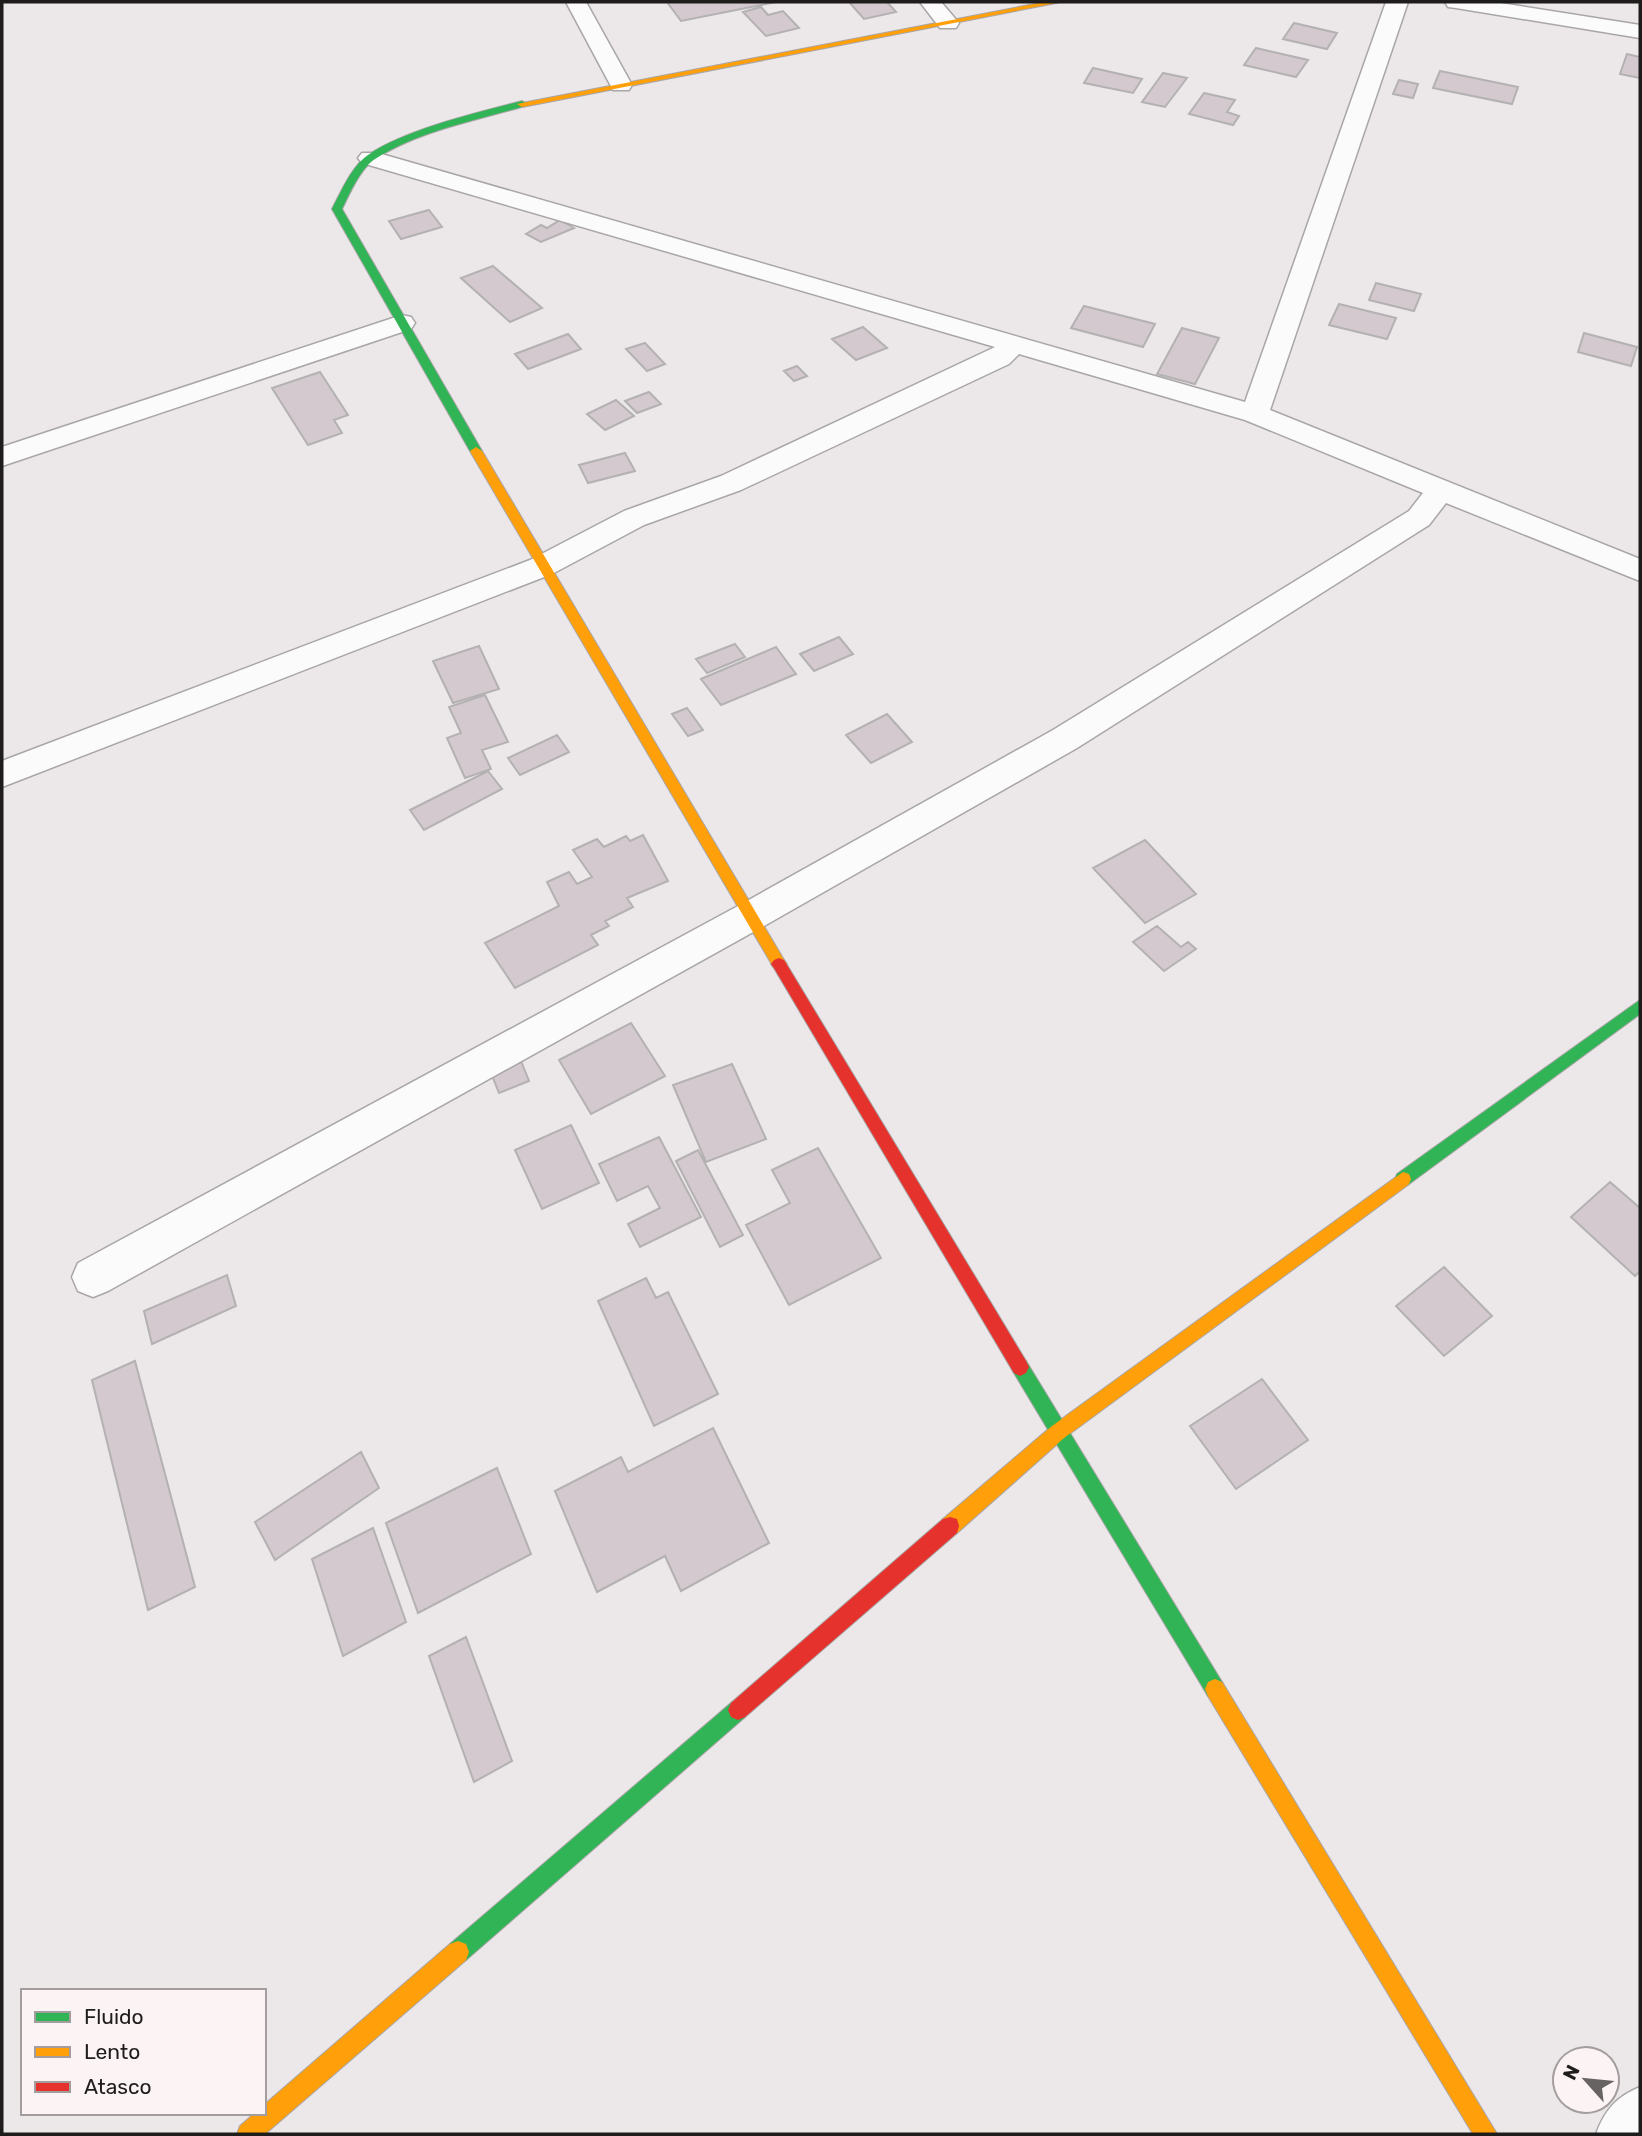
<svg xmlns="http://www.w3.org/2000/svg" width="1642" height="2136" font-family="Rubik,sans-serif">
<style>
.building{fill:#d4c9ce;stroke:#b3b1b1;stroke-width:2}
.lines{fill:none;stroke-linecap:round;stroke-linejoin:round}
.street-casing{stroke:#a9a6a7;stroke-width:3}
.fast-casing{stroke:#a9a6a7;stroke-width:2}
.slow-casing{stroke:#a9a6a7;stroke-width:2}
.jam-casing{stroke:#a9a6a7;stroke-width:2}
.street{fill:#fcfbfc;fill-rule:evenodd}
.fast{fill:#30b455;fill-rule:evenodd}
.slow{fill:#ff9f0a;fill-rule:evenodd}
.jam{fill:#e5322d;fill-rule:evenodd}
</style>
<rect width="100%" height="100%" fill="#ece7e8"/>
<path class="building" d="M667 2H776L681 21Z
M849 2H887L896 12 864 19Z
M761 7 768 15 783 11 799 28 766 36 743 12Z
M1294 23 1337 33 1327 49 1283 39Z
M1256 48 1308 60 1296 77 1244 65Z
M1627 54 1640 57V78L1620 74Z
M1093 68 1142 79 1133 93 1084 83Z
M1440 71 1518 87 1512 104 1433 88Z
M1163 73 1187 78 1165 107 1142 102Z
M1399 80 1418 84 1413 98 1393 94Z
M1204 93 1235 100 1227 112 1239 116 1233 125 1189 114Z
M429 210 442 227 401 239 389 221Z
M560 220 574 228 541 242 526 234 541 225 547 228Z
M493 266 542 308 510 322 461 278Z
M1376 283 1421 294 1414 311 1369 300Z
M1339 304 1396 318 1387 339 1329 325Z
M1084 306 1155 324 1143 347 1071 328Z
M863 327 887 348 856 360 832 339Z
M1182 328 1219 338 1195 384 1157 374Z
M1584 333 1637 347 1631 366 1578 352Z
M568 334 581 349 528 369 515 354Z
M645 343 665 364 647 371 626 349Z
M797 366 807 376 794 381 784 371Z
M320 372 348 415 334 420 342 433 308 445 272 388Z
M649 392 661 404 637 413 625 401Z
M616 400 634 416 605 430 587 414Z
M625 453 635 471 588 483 579 465Z
M839 637 853 654 814 671 800 654Z
M735 644 745 657 707 673 696 659Z
M479 646 499 689 453 703 433 661Z
M776 647 796 674 721 705 701 679Z
M485 695 508 742 482 750 491 769 465 778 447 738 461 733 449 707Z
M687 708 703 730 688 736 672 714Z
M887 714 912 742 871 763 846 735Z
M557 735 569 752 520 775 508 758Z
M488 771 502 789 424 830 410 810Z
M643 835 668 881 627 898 633 907 605 921 609 926 591 935 598 945 515 988 485 943 559 906 547 882 569 872 577 884 592 877 573 850 597 839 604 847 626 836 630 841Z
M1145 840 1196 894 1145 923 1093 868Z
M1157 926 1181 947 1188 942 1196 949 1164 971 1133 942Z
M631 1023 665 1076 591 1114 559 1060Z
M519 1056 529 1081 499 1093 489 1068Z
M732 1064 766 1139 706 1162 673 1085Z
M571 1125 599 1183 542 1209 515 1150Z
M659 1137 701 1217 640 1247 628 1224 660 1208 648 1186 617 1201 599 1164Z
M818 1148 881 1258 789 1305 746 1225 790 1203 772 1170Z
M698 1150 743 1235 720 1247 676 1161Z
M1610 1182 1640 1208V1271L1635 1276 1571 1217Z
M1444 1267 1492 1316 1444 1356 1396 1306Z
M227 1275 236 1306 152 1344 144 1311Z
M646 1278 656 1298 668 1292 718 1394 654 1426 598 1301Z
M135 1361 195 1587 148 1610 92 1380Z
M1262 1379 1308 1440 1236 1489 1190 1426Z
M713 1428 769 1543 681 1591 665 1556 597 1592 555 1491 621 1457 628 1472Z
M361 1452 379 1488 275 1560 255 1522Z
M497 1468 531 1554 418 1613 386 1523Z
M373 1528 406 1622 343 1656 312 1559Z
M466 1637 512 1761 474 1782 429 1656Z"/>
<g class="lines">
<defs>
<path id="street" d="M566 2H586L632 85 629 90H613Z
M920 2H941L959 23 956 28H940Z
M1386 2H1408L1270 410 1640 559V581L1446 503 1429 525 1077 748 764 926 108 1291 93 1297 78 1291 72 1277 78 1263 738 906 1053 730 1409 511 1423 493 1245 420 1019 354 1009 364 741 490 644 525 552 574 2 787V761L530 560 624 511 721 476 995 347 362 163 358 158 362 153H378L1245 402Z
M1445 2H1494L1640 25V38L1456 8 1448 7Z
M402 315 411 317 415 323 411 329 2 466V447Z
M1640 2087V2134H1596C1605 2110 1616 2097 1640 2087Z"/>
<path id="fast" d="M522 101 527 104 525 106C477 120 418 131 375 159 360 169 350 193 342 209L482 451 476 455 470 451 332 209C341 192 352 166 368 155 407 129 476 113 522 101Z
M1640 1000V1014L1409 1184 1403 1186 1397 1184 1395 1179 1397 1174Z
M1020 1358 1026 1361 1222 1682 1225 1689 1222 1696 1215 1699 1208 1696 1014 1373 1011 1367 1014 1361Z
M738 1700 745 1703 748 1710 745 1717 466 1960 458 1963 450 1960 447 1952 450 1944 731 1703Z"/>
<path id="slow" d="M1045 2H1061L522 107 517 104Z
M476 447 482 451 784 960 787 964 784 968H774L470 451Z
M1403 1172 1409 1174 1411 1179 1409 1184 1064 1438 957 1533 950 1535 943 1533 941 1526 943 1519 1052 1426Z
M1215 1679 1222 1682 1497 2134H1473L1208 1696 1205 1689 1208 1682Z
M458 1941 466 1944 469 1952 466 1960 265 2134H237L240 2126 255 2113H264V2105L450 1944Z"/>
<path id="jam" d="M779 958 784 960 1026 1361 1029 1367 1026 1373 1020 1376 1014 1373 774 968 771 964 774 960Z
M950 1517 957 1519 959 1526 957 1533 745 1717 738 1720 731 1717 728 1710 731 1703 943 1519Z"/>
</defs>
<use href="#street" class="street-casing"/>
<use href="#fast" class="fast-casing"/>
<use href="#slow" class="slow-casing"/>
<use href="#jam" class="jam-casing"/>
<use href="#street" class="street"/>
<use href="#fast" class="fast"/>
<use href="#slow" class="slow"/>
<use href="#jam" class="jam"/>
</g>
<rect width="1642" height="2136" fill="none" stroke="#1f1c1c" stroke-width="7"/>
<rect x="21" y="1989" width="245" height="126" fill="#fbf3f4" stroke="#a39d9e" stroke-width="2"/>
<rect x="35" y="2012" width="35" height="10" fill="#30b455" stroke="#a39d9e" stroke-width="2"/>
<text x="84" y="2024" font-size="21" fill="#1f1c1c">Fluido</text>
<rect x="35" y="2047" width="35" height="10" fill="#ff9f0a" stroke="#a39d9e" stroke-width="2"/>
<text x="84" y="2059" font-size="21" fill="#1f1c1c">Lento</text>
<rect x="35" y="2082" width="35" height="10" fill="#e5322d" stroke="#a39d9e" stroke-width="2"/>
<text x="84" y="2094" font-size="21" fill="#1f1c1c">Atasco</text>
<g transform="translate(1586 2080) rotate(297)"><circle r="33" fill="#fbf3f4" stroke="#a39d9e" stroke-width="2"/>
<path d="M0-5L12 26L0 18L-12 26Z" fill="#676363"/>
<text y="-10" font-size="19" font-weight="bold" text-anchor="middle" fill="#1f1c1c">N</text>
</g>
</svg>
